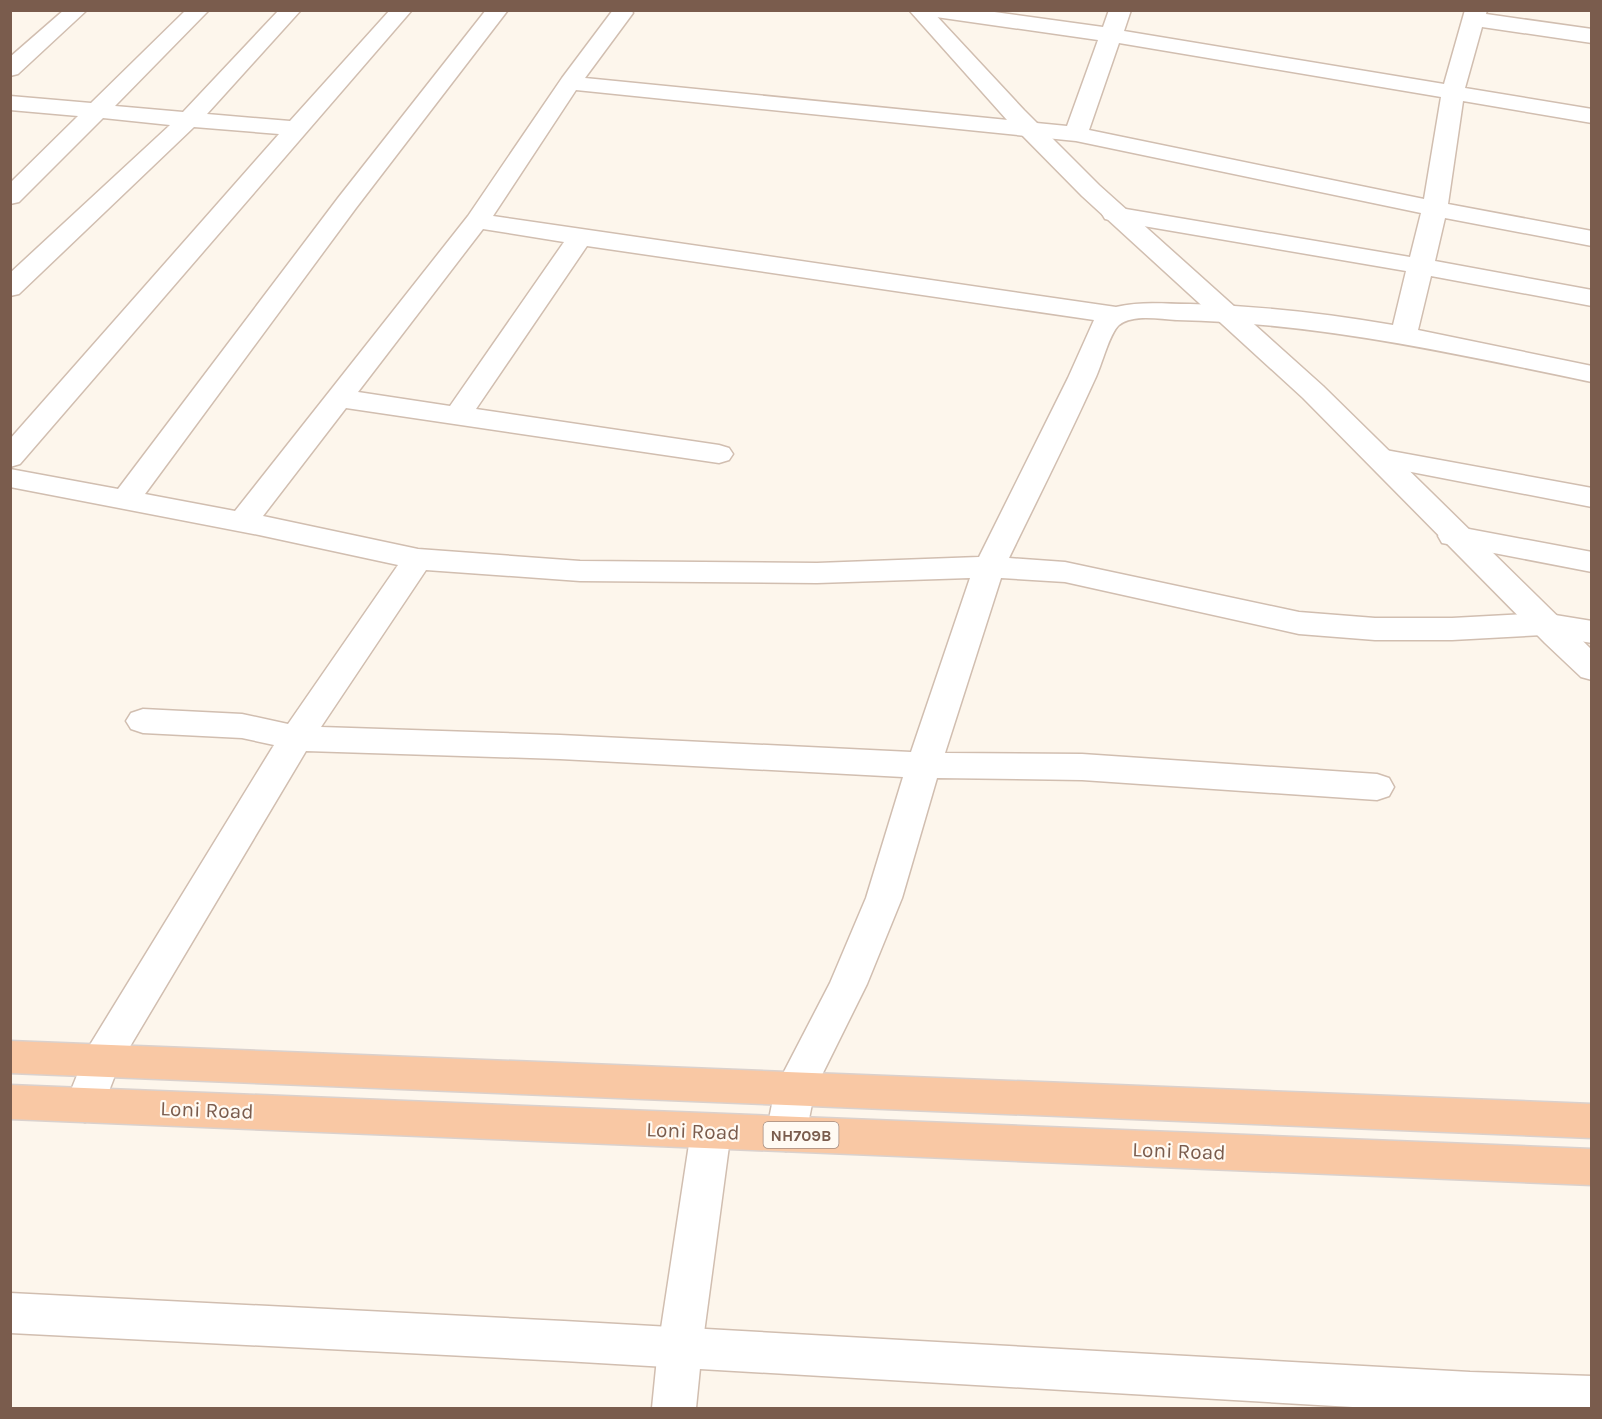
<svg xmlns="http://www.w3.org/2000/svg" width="1602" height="1419" font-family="Karla,sans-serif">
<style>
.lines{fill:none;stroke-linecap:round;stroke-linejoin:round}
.minor-casing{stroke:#d1beb0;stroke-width:3}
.tertiary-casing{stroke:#d1beb0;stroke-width:3}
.trunk-casing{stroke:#dad1cd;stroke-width:3}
.minor{fill:#fff;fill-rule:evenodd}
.tertiary{fill:#fff;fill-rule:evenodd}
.trunk{fill:#f9c8a4;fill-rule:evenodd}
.labels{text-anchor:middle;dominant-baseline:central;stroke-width:4.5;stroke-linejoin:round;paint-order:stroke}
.shield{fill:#fffaf3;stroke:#a28b7f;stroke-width:1.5}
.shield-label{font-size:16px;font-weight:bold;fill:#7a5c4d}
.near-street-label{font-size:21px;fill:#7a5c4d;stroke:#fffaf3}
</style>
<rect width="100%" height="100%" fill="#fdf6ec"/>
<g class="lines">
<defs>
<path id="minor" d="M64 10H87L18 74 10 76V57Z
M186 10H209L115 106 183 112 279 10H301L207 114 290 121 390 10H412L20 464 10 467V439L279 134 194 127 19 294 10 296V273L170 125 103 118 19 202 10 204V183L78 116 10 110V96L91 103Z
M486 10H508L356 208 145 494 235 511 468 216 562 78 613 10H631L633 13 585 78 1067 126 1098 40 929 16 921 15 919 10H980L1103 27 1109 10H1131L1124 31 1444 84 1465 10H1487L1486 14 1592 29V43L1482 27 1465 88 1592 109V123L1463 101 1448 204 1592 231V246L1445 218 1435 261 1592 290V306L1431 276 1418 330 1592 366V382C1452 353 1320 323 1177 320 1159 319 1133 314 1119 325 1109 334 1102 365 1095 379 1068 439 1038 498 1009 558L1065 562 1299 612 1375 618H1452L1543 613 1592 621V643L1543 635 1452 640H1375L1299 634 1065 582 1001 578 945 753 1082 754 1377 774 1389 778 1394 787 1389 796 1377 800 1082 780 937 778 902 898 867 984 815 1089 806 1134 800 1146 786 1151 772 1146 766 1134 775 1089 830 983 866 898 903 777 560 759 306 751 119 1065 99 1117 85 1122 71 1117 65 1105 88 1048 274 745 242 738 143 733 131 729 126 721 131 713 143 709 242 714 288 724 398 565 259 535 10 487V469L118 489 338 198ZM1119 43 1441 97 1424 199 1089 130ZM576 90 1076 141 1421 213 1410 257 1114 207 1105 209 1102 214 1105 219 1114 221 1406 271 1393 325C1325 313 1258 306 1190 304 1165 304 1140 301 1116 307L493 216ZM483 229 564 242 450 406 358 392ZM587 246 1094 320 1068 378 979 557 817 563 580 561 418 549 263 516 346 408 719 463 729 460 733 454 729 448 719 445 476 409ZM426 570 580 581 817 583 970 578 911 752 560 735 321 727Z
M1380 449 1592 488V507L1370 464 1366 458 1370 452Z
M1453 526 1592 552V572L1442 543 1438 536 1442 529Z
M10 1293 564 1321 1470 1372 1592 1376V1408H1370L564 1361 10 1333Z"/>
<path id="tertiary" d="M909 10H931L1024 110 1099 185 1323 386 1592 650V680L1581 677 1545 643 1303 398 1082 196 1007 120Z
M711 1114 725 1119 731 1131 702 1348 696 1408H652L658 1348 691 1131 697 1119Z"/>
<path id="trunk" d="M10 1041 1592 1104V1138L10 1073Z
M10 1085 1592 1149V1185L10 1119Z"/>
</defs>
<use href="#minor" class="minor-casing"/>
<use href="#tertiary" class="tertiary-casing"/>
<use href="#trunk" class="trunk-casing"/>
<use href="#minor" class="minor"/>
<use href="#tertiary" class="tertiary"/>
<use href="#trunk" class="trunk"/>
</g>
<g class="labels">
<rect class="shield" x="763.5" y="1122" width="75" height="26" rx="4.5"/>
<g class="shield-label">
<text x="801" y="1135">NH709B</text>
</g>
<g class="near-street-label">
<text transform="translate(207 1110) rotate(2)">Loni Road</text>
<text transform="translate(693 1131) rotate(2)">Loni Road</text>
<text transform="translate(1179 1151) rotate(2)">Loni Road</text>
</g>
</g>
<rect width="1602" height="1419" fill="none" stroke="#7a5c4d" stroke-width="24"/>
</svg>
